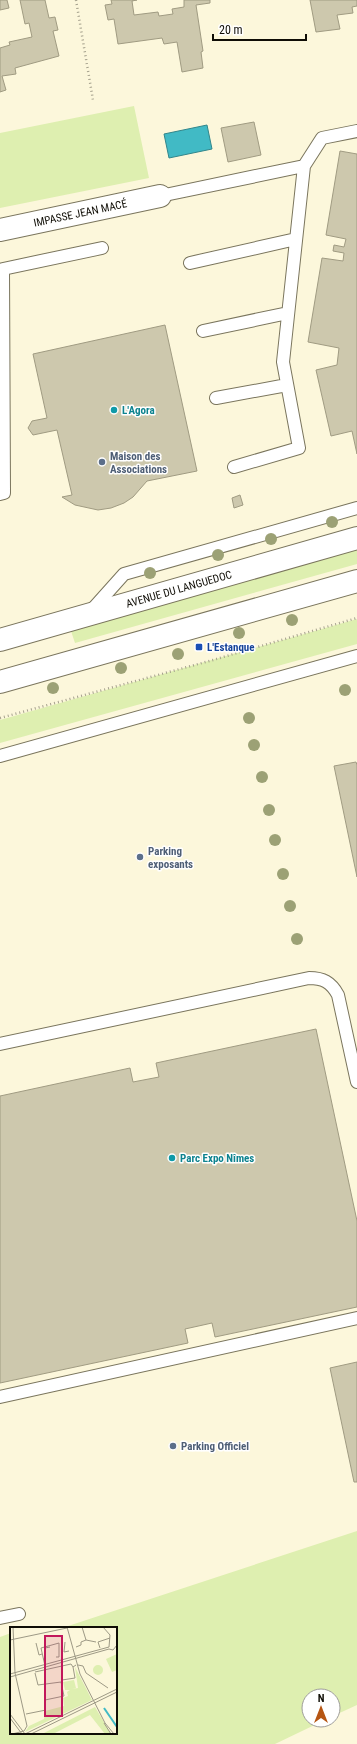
<svg xmlns="http://www.w3.org/2000/svg" width="357" height="1744" font-family="'Roboto Condensed',sans-serif">
<style>
.green{fill:#deefb0}
.water{fill:#41bac5;stroke:#32868b}
.building{fill:#cdc8ad;stroke:#a09b82}
.lines{fill:none;stroke-linecap:round;stroke-linejoin:round}
.service-casing{stroke:#7a755d;stroke-width:14}
.minor-casing{stroke:#7a755d;stroke-width:24}
.tertiary-casing{stroke:#7a755d;stroke-width:24}
.path{stroke:#a5a18d;stroke-width:2.5;stroke-dasharray:1 3;stroke-linecap:butt}
.service{stroke:#fff;stroke-width:12}
.minor{stroke:#fff;stroke-width:22}
.tertiary{stroke:#fff;stroke-width:22}
.tree{fill:#9ca175}
.culture-dot{fill:#0f9aa8;stroke:#fff;stroke-width:1.5}
.service-dot{fill:#5c6f8a;stroke:#fff;stroke-width:1.5}
.transit-dot{fill:#1a4fb4;stroke:#fff;stroke-width:1.5}
.labels{text-anchor:middle;dominant-baseline:central;stroke-width:3;stroke-linejoin:round;paint-order:stroke}
.street-label{font-size:11px;fill:#0f0d05;stroke:#fff}
.culture-label{font-size:11px;font-weight:bold;fill:#0d838f;stroke:#fff;text-anchor:start}
.service-label{font-size:11px;font-weight:bold;fill:#4e5e75;stroke:#fff;text-anchor:start}
.transit-label{font-size:11px;font-weight:bold;fill:#164399;stroke:#fff;text-anchor:start}
.inset-river{fill:none;stroke:#41bac5;stroke-width:2}
.inset-road{fill:none;stroke:#9d9985;stroke-width:1}
.view{fill:#c2185b;fill-opacity:0.15;stroke:#c2185b;stroke-width:2}
.inset-edge{fill:none;stroke:#0f0d05;stroke-width:2}
</style>
<rect width="100%" height="100%" fill="#fcf7db"/>
<path class="green" d="M134 106 149 178 0 208V133Z
M357 549V564L75 643 71 631Z
M357 619V644L0 743V720Z
M357 1531V1705L333 1716V1696H309V1720H325L275 1744H0V1637L11 1633V1733H116V1628H62Z"/>
<path class="water" d="M207 125 212 149 169 158 164 134Z"/>
<path class="building" d="M0 0H7L9 8 0 10Z
M20 0H45L49 18 55 17 58 30 53 31 59 56 15 68 16 74 2 76 6 90 0 92V48L10 45 9 42 32 37 29 23 25 24Z
M111 0H137L132 1 134 15 158 12 159 16 173 14 172 9 184 7V0H210V3L196 5 203 51 201 52 203 68 182 72 177 42 164 44 162 38 118 44 114 19 108 20 105 5 112 4Z
M310 0H357V6L352 7 353 13 337 15 340 29 316 32Z
M254 122 261 155 228 162 221 128Z
M340 151 357 154V454L352 431 331 436 316 370 337 365 339 348 308 342 322 258 343 261 344 253 333 251 334 245 344 247 346 239 326 235Z
M165 325 197 471 147 481 133 497 124 503 111 508 98 510 75 505 62 497 72 495 57 430 33 435 28 428 32 421 47 418 33 354Z
M240 495 243 505 234 508 232 498Z
M356 762 357 765V877L334 766Z
M316 1029 357 1221V1307L215 1337 212 1323 185 1329 188 1343 0 1383V1096L130 1068 133 1082 159 1077 156 1063Z
M357 1362V1482H354L330 1368Z"/>
<g class="lines">
<defs>
<path id="service" d="M304 166 322 138 357 131
M160 196 304 166 283 362 299 448 234 467
M190 263 296 239
M203 331 288 313
M216 398 287 385
M0 494 4 493 3 269 102 248
M90 612 124 574 357 508
M0 756 357 656
M0 1044 309 978C323 978 331 982 338 995L357 1082
M0 1397 357 1318
M0 1618 19 1614"/>
<g id="minor">
<path id="s1" d="M0 230 160 196"/>
</g>
<g id="tertiary">
<path id="s2" d="M0 640 357 538"/>
<path d="M0 682 357 581"/>
</g>
</defs>
<use href="#service" class="service-casing"/>
<use href="#minor" class="minor-casing"/>
<use href="#tertiary" class="tertiary-casing"/>
<path class="path" d="M76 0 93 100
M0 718 213 660 357 618"/>
<use href="#service" class="service"/>
<use href="#minor" class="minor"/>
<use href="#tertiary" class="tertiary"/>
</g>
<g class="tree">
<circle cx="332" cy="522" r="6"/>
<circle cx="271" cy="539" r="6"/>
<circle cx="218" cy="555" r="6"/>
<circle cx="150" cy="573" r="6"/>
<circle cx="292" cy="620" r="6"/>
<circle cx="239" cy="633" r="6"/>
<circle cx="178" cy="654" r="6"/>
<circle cx="121" cy="668" r="6"/>
<circle cx="53" cy="688" r="6"/>
<circle cx="345" cy="690" r="6"/>
<circle cx="249" cy="718" r="6"/>
<circle cx="254" cy="745" r="6"/>
<circle cx="262" cy="777" r="6"/>
<circle cx="269" cy="810" r="6"/>
<circle cx="275" cy="840" r="6"/>
<circle cx="283" cy="874" r="6"/>
<circle cx="290" cy="906" r="6"/>
<circle cx="297" cy="939" r="6"/>
</g>
<g class="culture-dot">
<circle cx="114" cy="410" r="4"/>
<circle cx="172" cy="1158" r="4"/>
</g>
<g class="service-dot">
<circle cx="102" cy="462" r="4"/>
<circle cx="140" cy="857" r="4"/>
<circle cx="173" cy="1446" r="4"/>
</g>
<rect class="transit-dot" x="195" y="643" width="8" height="8" rx="2"/>
<g class="labels">
<g class="street-label">
<text stroke="none"><textPath href="#s1" startOffset="82">IMPASSE JEAN MACÉ</textPath></text>
<text stroke="none"><textPath href="#s2" startOffset="186">AVENUE DU LANGUEDOC</textPath></text>
</g>
<g class="culture-label">
<text x="122" y="410">L'Agora</text>
<text x="180" y="1158">Parc Expo Nîmes</text>
</g>
<g class="service-label">
<text x="110" y="456">Maison des<tspan x="110" dy="13">Associations</tspan></text>
<text x="148" y="851">Parking<tspan x="148" dy="13">exposants</tspan></text>
<text x="181" y="1446">Parking Officiel</text>
</g>
<g class="transit-label">
<text x="207" y="647">L'Estanque</text>
</g>
</g>
<g transform="translate(10 1627)">
<rect width="107" height="107" fill="#fcf7db"/>
<path d="M107 27V43L102 45 96 32ZM83 43a5 5 0 1 1 10 0a5 5 0 1 1-10 0ZM65 40 82 73 15 105 19 99 34 92 35 84 54 79 53 71 58 69 57 65 60 63H55L53 55 64 53 66 61 62 62 68 61ZM85 80 101 107H95L80 88 43 107H32Z" fill="#deefb0"/>
<path class="inset-river" d="M94 81 107 100"/>
<path class="inset-road" d="M57 0 70 47 95 96 104 107M72 0 76 13 86 15M93 0 100 8 99 20M0 13 57 1M55 15 54 25 59 24M26 16 29 28 32 27M66 20 71 18V15L76 13M90 21 88 15 100 11M33 32H35V21L40 20M68 38 73 39 76 46 98 61M35 39 31 21 49 16V30H46M25 45 61 37 63 40 66 38M25 46 28 58 51 55 54 69 35 73M0 47 99 20M0 50 99 22 103 23 107 18M52 53 65 51 63 40M0 87 15 107M16 87 36 83M0 91 12 107M94 96 101 107M2 107 14 104 17 99 5 46 3 0M15 107 107 62M21 107 107 65"/>
<path class="view" d="M35 9H52V89H35Z"/>
<rect width="107" height="107" class="inset-edge"/>
</g>
<g transform="translate(321 1708)"><circle r="19" fill="#ffffff" stroke="#9f9e9b"/>
<path d="M0-3L7 15L0 10L-7 15Z" fill="#b65513"/>
<text y="-6" font-size="11" font-weight="bold" text-anchor="middle" fill="#0f0d05">N</text>
</g>
<path d="M213 34v6h93v-6" fill="none" stroke="#0f0d05" stroke-width="2"/>
<text x="219" y="34" font-size="12" fill="#0f0d05" stroke="#ffffff" stroke-width="3" paint-order="stroke">20 m</text>
</svg>
